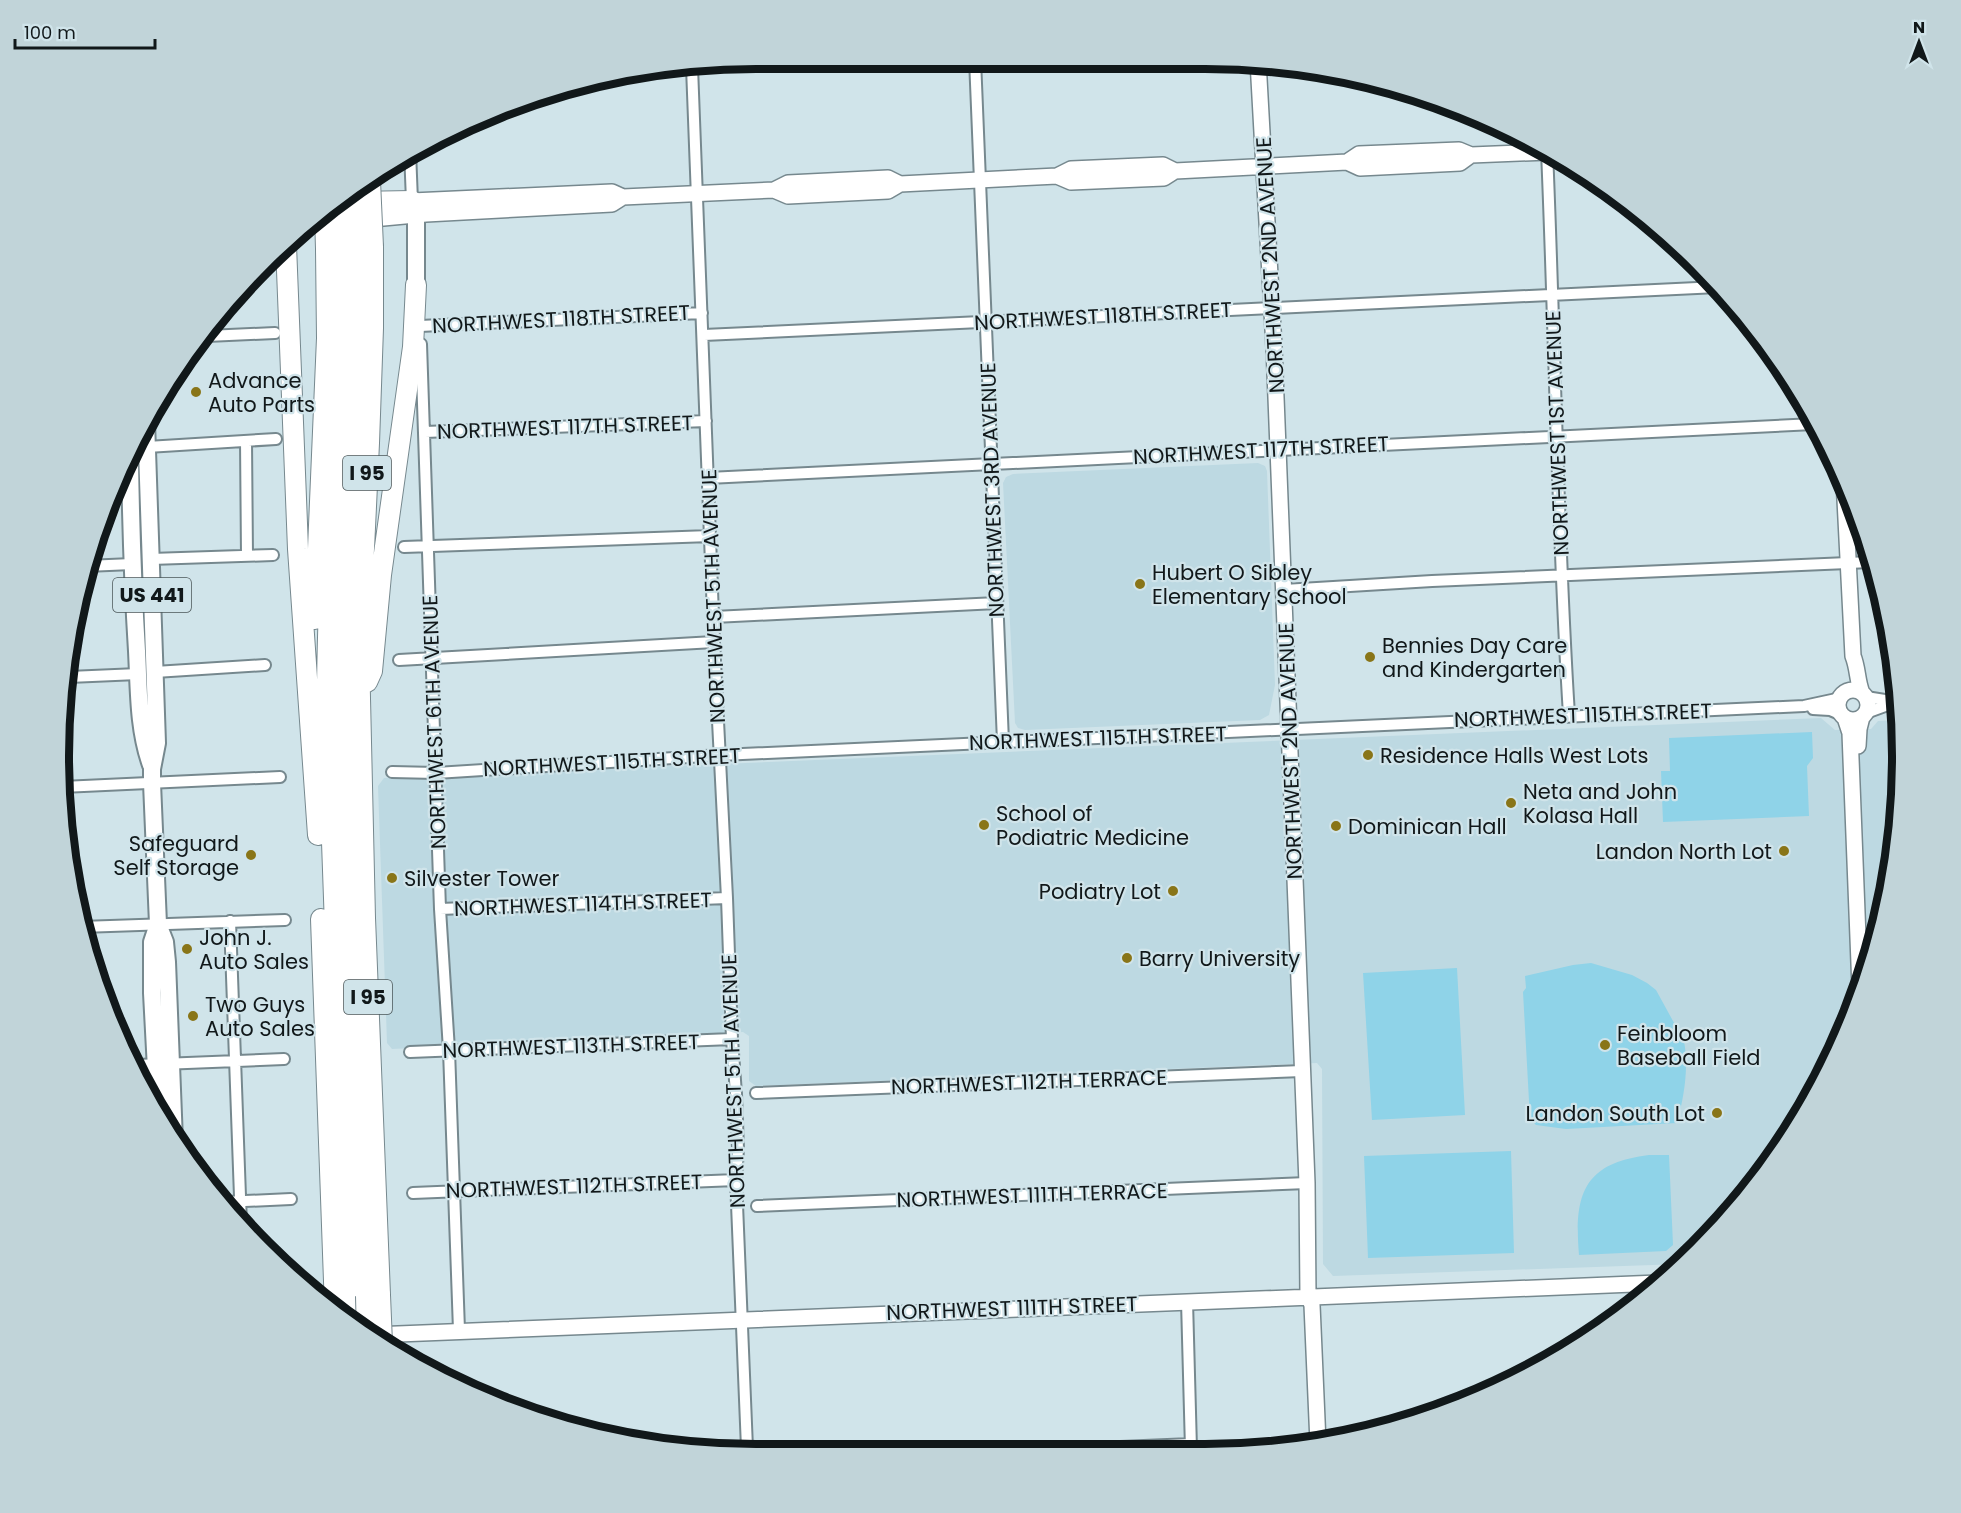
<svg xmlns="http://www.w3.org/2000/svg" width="1961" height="1513" font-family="Poppins,sans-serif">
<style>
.built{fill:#bdd9e2}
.green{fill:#8fd3e8}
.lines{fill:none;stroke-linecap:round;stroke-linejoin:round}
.street-casing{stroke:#76888e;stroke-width:14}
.secondary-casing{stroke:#76888e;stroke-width:18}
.primary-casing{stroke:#76888e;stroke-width:20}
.highway-casing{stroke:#76888e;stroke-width:22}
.street{stroke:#fff;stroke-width:10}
.secondary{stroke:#fff;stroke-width:15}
.primary{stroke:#fff;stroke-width:16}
.highway{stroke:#fff;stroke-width:20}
.highway-bridge-casing{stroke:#76888e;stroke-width:22;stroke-linecap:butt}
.highway-bridge{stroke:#fff;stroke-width:20}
.poi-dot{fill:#897518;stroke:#d0e4ea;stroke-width:2}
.labels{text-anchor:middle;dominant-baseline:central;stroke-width:4.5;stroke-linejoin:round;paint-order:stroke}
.shield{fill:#d0e4ea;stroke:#4a5558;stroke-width:1.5}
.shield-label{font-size:20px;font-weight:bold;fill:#11181a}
.street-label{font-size:21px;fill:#11181a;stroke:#d0e4ea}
.poi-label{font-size:21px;fill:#11181a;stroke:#d0e4ea;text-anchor:start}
.rim{fill:none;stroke:#11181a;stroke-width:8}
</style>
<rect width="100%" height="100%" fill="#d0e4ea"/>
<path class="built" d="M1258 463 1265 466 1267 471 1275 685 1269 715 1260 720 1025 730 1018 728 1015 723 1003 483 1006 477 1013 474Z
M1821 718 1835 730 1871 729 1878 721 1899 720 1902 757 1889 893 1849 1024 1785 1145 1698 1250 1681 1264 1333 1276 1323 1264 1322 1069 1317 1063 756 1086 749 1081V1036L743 1032 392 1049 387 1043 378 786 384 778Z"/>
<path class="green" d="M1812 732 1813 758 1807 766 1809 816 1663 822 1661 771H1670L1669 738Z
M1591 963 1632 975 1647 983 1656 990 1684 1041C1689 1068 1684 1097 1677 1123L1566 1129 1536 1125 1530 1119 1523 992 1526 988 1525 976 1573 965Z
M1457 968 1465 1115 1372 1120 1363 973Z
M1511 1151 1514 1253 1368 1258 1364 1156Z
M1649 1155H1669L1673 1245 1666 1251 1579 1255C1574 1195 1583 1163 1649 1155Z"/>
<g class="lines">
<defs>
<path id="street" d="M975 59 1003 742
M692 67 714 642 727 898 732 1039 736 1094 738 1149 736 1180 747 1448
M410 151 412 201
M1547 151C1555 339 1557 527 1569 715
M420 326 702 313
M704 335 1718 287
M207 336 275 333
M421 344 440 909 449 1050 459 1330
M425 432 706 421
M246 441 247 556
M147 447 276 439
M708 478C1077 458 1446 443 1814 424
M404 547 710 536
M151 559 273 555
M86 566 132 564
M1284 590 1432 581 1871 562
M714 617 997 603
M399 660 714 642
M155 672 265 665
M69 677 138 674
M1866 697 1891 701
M1813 709 1830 710 1842 715
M1866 713 1896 702
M392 772 436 773 721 755 1804 706 1841 698
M62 787 280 777
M440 909 727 898
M230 921 241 1224
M81 927 285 920
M410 1052 732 1039
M137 1065 284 1059
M756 1093 1302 1071
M413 1193 736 1180
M223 1202 291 1199
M757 1206 1307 1183
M1187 1301 1191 1449
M1308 1440 1339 1438
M1073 1449 1191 1444"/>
<path id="secondary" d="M1258 61 1274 347 1307 1183 1308 1296 1312 1305 1318 1443
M1347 162 1359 154 1459 150 1471 155 1548 152
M1057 176 1071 169 1163 165 1175 171 1347 162 1360 168 1460 163 1471 155
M774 190 788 196 888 191 900 184 1057 176 1071 182 1164 178 1175 171
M412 201 612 192 623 197 774 190 788 183 888 178 900 184
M362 220 426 214 612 204 623 197
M1844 480 1853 656C1858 668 1857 681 1862 693
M1838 705a15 15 0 1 1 30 0a15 15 0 1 1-30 0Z
M1845 718 1850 733 1860 989
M1858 746 1859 729 1862 717
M373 1335 1658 1283"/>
<path id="primary" d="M412 201 416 215V285
M146 421 157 743 152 769V783L158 924 165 942 167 962 174 1141
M130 462C131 525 133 588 137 651 139 689 138 729 151 765
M158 1107 152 993V942L158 924"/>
<path id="highway" d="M355 202 412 201
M286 245 298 549 318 835
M373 247V328L369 443 359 654 365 918 380 1295
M341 248C343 399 327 550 327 701L349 1321
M358 248 357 343 346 581 344 699 366 1296
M315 619 327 338 326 249
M367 682 372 671 381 575 413 347 416 285
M321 919 335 1309"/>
</defs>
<use href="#street" class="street-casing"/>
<use href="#secondary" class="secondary-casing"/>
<use href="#primary" class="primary-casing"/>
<use href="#highway" class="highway-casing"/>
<use href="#street" class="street"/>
<use href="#secondary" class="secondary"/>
<use href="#primary" class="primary"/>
<use href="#highway" class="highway"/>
<defs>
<path id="highway-bridge" d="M370 181 373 247
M356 192 358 248
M339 204 341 248
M325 215 326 249
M380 1295 382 1343
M366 1296 367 1336"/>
</defs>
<use href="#highway-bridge" class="highway-bridge-casing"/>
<use href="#highway-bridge" class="highway-bridge"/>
</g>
<g class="poi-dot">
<circle cx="196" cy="392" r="6"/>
<circle cx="1140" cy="584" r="6"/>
<circle cx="1370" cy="657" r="6"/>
<circle cx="1368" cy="755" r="6"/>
<circle cx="1511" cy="803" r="6"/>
<circle cx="984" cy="825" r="6"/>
<circle cx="1336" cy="826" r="6"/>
<circle cx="1784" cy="851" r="6"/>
<circle cx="251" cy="855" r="6"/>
<circle cx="392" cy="878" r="6"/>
<circle cx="1173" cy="891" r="6"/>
<circle cx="187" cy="949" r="6"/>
<circle cx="1127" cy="958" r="6"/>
<circle cx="193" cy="1016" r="6"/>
<circle cx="1605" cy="1045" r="6"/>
<circle cx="1717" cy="1113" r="6"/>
</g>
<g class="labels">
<g class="shield">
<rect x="343" y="456" width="48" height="34" rx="4.5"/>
<rect x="113" y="578" width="78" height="34" rx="4.5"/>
<rect x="344" y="980" width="48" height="34" rx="4.5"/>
</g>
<g class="shield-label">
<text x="367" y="473">I 95</text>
<text x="152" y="595">US 441</text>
<text x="368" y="997">I 95</text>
</g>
<g class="street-label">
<text transform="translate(1270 265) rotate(-93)">NORTHWEST 2ND AVENUE</text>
<text transform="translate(1103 316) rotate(-3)">NORTHWEST 118TH STREET</text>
<text transform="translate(561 319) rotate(-3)">NORTHWEST 118TH STREET</text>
<text transform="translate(565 427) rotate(-2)">NORTHWEST 117TH STREET</text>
<text transform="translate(1557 433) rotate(-92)">NORTHWEST 1ST AVENUE</text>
<text transform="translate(1261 450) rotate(-3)">NORTHWEST 117TH STREET</text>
<text transform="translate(992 490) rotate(-92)">NORTHWEST 3RD AVENUE</text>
<text transform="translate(713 596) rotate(-92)">NORTHWEST 5TH AVENUE</text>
<text transform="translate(1583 715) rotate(-2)">NORTHWEST 115TH STREET</text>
<text transform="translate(434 722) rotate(-92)">NORTHWEST 6TH AVENUE</text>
<text transform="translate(1098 738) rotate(-2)">NORTHWEST 115TH STREET</text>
<text transform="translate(1290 751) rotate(-92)">NORTHWEST 2ND AVENUE</text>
<text transform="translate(612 762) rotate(-3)">NORTHWEST 115TH STREET</text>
<text transform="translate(583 904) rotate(-2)">NORTHWEST 114TH STREET</text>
<text transform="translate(571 1046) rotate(-2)">NORTHWEST 113TH STREET</text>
<text transform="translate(733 1081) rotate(-92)">NORTHWEST 5TH AVENUE</text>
<text transform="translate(1029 1082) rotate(-2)">NORTHWEST 112TH TERRACE</text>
<text transform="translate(574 1186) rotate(-2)">NORTHWEST 112TH STREET</text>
<text transform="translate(1032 1195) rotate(-2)">NORTHWEST 111TH TERRACE</text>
<text transform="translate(1012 1308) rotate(-2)">NORTHWEST 111TH STREET</text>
</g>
<g class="poi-label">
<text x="208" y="380">Advance<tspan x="208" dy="24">Auto Parts</tspan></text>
<text x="1152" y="572">Hubert O Sibley<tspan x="1152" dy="24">Elementary School</tspan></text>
<text x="1382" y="645">Bennies Day Care<tspan x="1382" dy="24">and Kindergarten</tspan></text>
<text x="1380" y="755">Residence Halls West Lots</text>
<text x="1523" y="791">Neta and John<tspan x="1523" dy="24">Kolasa Hall</tspan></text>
<text x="996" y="813">School of<tspan x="996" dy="24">Podiatric Medicine</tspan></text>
<text x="1348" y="826">Dominican Hall</text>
<text x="239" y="843" text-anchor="end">Safeguard<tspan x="239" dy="24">Self Storage</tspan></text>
<text x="1772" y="851" text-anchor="end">Landon North Lot</text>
<text x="404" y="878">Silvester Tower</text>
<text x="1161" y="891" text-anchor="end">Podiatry Lot</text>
<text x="199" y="937">John J.<tspan x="199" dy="24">Auto Sales</tspan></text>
<text x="1139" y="958">Barry University</text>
<text x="205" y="1004">Two Guys<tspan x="205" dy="24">Auto Sales</tspan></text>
<text x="1617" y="1033">Feinbloom<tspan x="1617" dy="24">Baseball Field</tspan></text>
<text x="1705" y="1113" text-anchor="end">Landon South Lot</text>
</g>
</g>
<path d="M0 0H1961V1513H0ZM756 69H1205A687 687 0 0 1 1892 756V757A687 687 0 0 1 1205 1444H756A687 687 0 0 1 69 757V756A687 687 0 0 1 756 69Z" fill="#c1d4d9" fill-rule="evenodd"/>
<path class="rim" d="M756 69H1205A687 687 0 0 1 1892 756V757A687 687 0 0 1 1205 1444H756A687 687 0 0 1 69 757V756A687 687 0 0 1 756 69Z"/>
<g transform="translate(1919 42)" stroke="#d0e4ea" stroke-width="4.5" paint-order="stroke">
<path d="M0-4.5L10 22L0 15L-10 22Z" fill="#11181a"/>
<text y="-9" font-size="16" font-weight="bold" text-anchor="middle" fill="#11181a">N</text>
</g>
<path d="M15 39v9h140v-9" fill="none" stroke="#11181a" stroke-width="3"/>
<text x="24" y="39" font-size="18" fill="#11181a" stroke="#d0e4ea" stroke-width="4.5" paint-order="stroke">100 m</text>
</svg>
